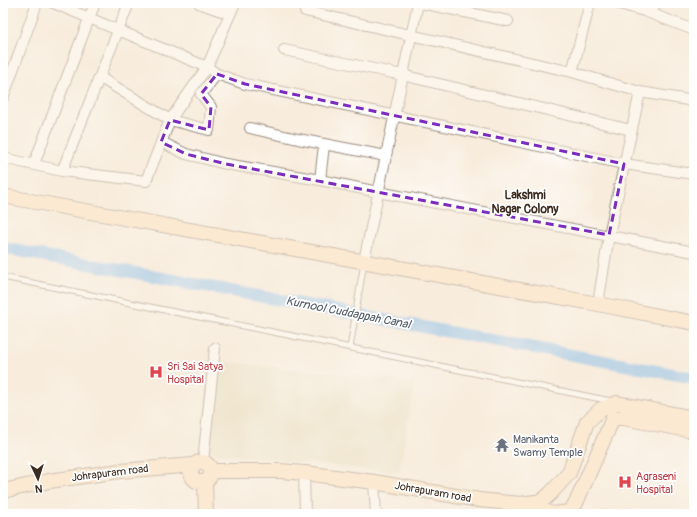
<svg xmlns="http://www.w3.org/2000/svg" width="697" height="517" font-family="Pangolin,sans-serif">
<style>
.built{fill:#e4dbba}
.lines{fill:none;stroke-linecap:round;stroke-linejoin:round}
.canal{stroke:#7ebaf0;stroke-width:12}
.lane-casing{stroke:#9a8b7d;stroke-width:7}
.street-casing{stroke:#9a8b7d;stroke-width:12}
.secondary-casing{stroke:#9a8b7d;stroke-width:16}
.lane{stroke:#fff;stroke-width:5}
.street{stroke:#fff;stroke-width:10}
.secondary{stroke:#ffe4c6;stroke-width:14}
.marked{fill:none;stroke:#7b2cbf;stroke-width:3;stroke-dasharray:8 5;stroke-linejoin:round}
.labels{text-anchor:middle;dominant-baseline:central;stroke-width:3.5;stroke-linejoin:round;paint-order:stroke}
.health-label{font-size:11px;fill:#be3a42;stroke:#fff;text-anchor:start}
.worship-label{font-size:11px;fill:#5b616d;stroke:#fff;text-anchor:start}
.street-label{font-size:11px;fill:#3b2a1e;stroke:#fff}
.neighbourhood-label{font-size:12px;font-weight:bold;fill:#3b2a1e;stroke:#fff}
.water-label{font-size:12px;font-style:italic;fill:#525c68;stroke:#fff}
</style>
<rect width="100%" height="100%" fill="#fff"/>
<filter id="ink" filterUnits="userSpaceOnUse"><feTurbulence type="fractalNoise" baseFrequency=".025" numOctaves="2"/><feDisplacementMap in="SourceGraphic" scale="8" xChannelSelector="R" yChannelSelector="G"/><feConvolveMatrix kernelMatrix="1 2 1 2 8 2 1 2 1" color-interpolation-filters="sRGB"/></filter>
<filter id="wash" filterUnits="userSpaceOnUse"><feTurbulence type="fractalNoise" baseFrequency=".012" numOctaves="4" result="noise"/><feDisplacementMap in="SourceGraphic" scale="16" xChannelSelector="R" yChannelSelector="G"/><feGaussianBlur stdDeviation="0.9" result="paint"/><feColorMatrix in="noise" values="0 0 0 0 0 0 0 0 0 0 0 0 0 0 0 0 0 1.4 0 .05"/><feComposite in="paint" operator="in"/></filter>
<g filter="url(#wash)">
<rect width="100%" height="100%" fill="#f8ecdc"/>
<path class="built" d="M209 360 415 382 399 473 201 452Z"/>
<g class="lines">
<path class="canal" d="M3 248 694 378"/>
</g>
</g>
<g filter="url(#ink)">
<g class="lines">
<defs>
<path id="lane" d="M3 277 611 401
M350 348 364 262"/>
<path id="street" d="M53 3 207 67 217 74 245 84 624 164 694 174
M199 3 230 14
M308 3 305 11 572 72 640 92 694 101
M421 3 508 21
M616 3 644 11 694 30
M644 11 660 3
M284 50 402 75 631 130
M572 72 590 3
M99 77 170 120 209 130 211 107 201 94 217 74
M3 98 37 3
M250 128 298 139 386 156
M161 142 186 154 226 164 320 180 378 192 694 252
M3 158 62 171 146 181 170 120 207 67 235 3
M34 164 95 3
M62 171 129 3
M320 180 324 145
M364 261 418 3
M598 304 609 235 640 92
M203 461 215 348
M304 473 305 514
M374 482 376 514"/>
<path id="secondary" d="M3 196 598 304 694 323
M191 472a10 10 0 1 1 20 0a10 10 0 1 1-20 0Z
M212 471H280L304 473 374 482 479 500 521 504 542 501 551 493 569 473 587 422 601 409 617 403 694 418
M205 482 206 514
M3 491 49 481 120 471 193 465
M525 505 553 514 569 512 576 503 613 418H623L694 431"/>
</defs>
<use href="#lane" class="lane-casing"/>
<use href="#street" class="street-casing"/>
<use href="#secondary" class="secondary-casing"/>
<use href="#lane" class="lane"/>
<use href="#street" class="street"/>
<use href="#secondary" class="secondary"/>
</g>
</g>
<path d="M0 0H697V517H0ZM217 74 245 84 624 164 609 235 226 164 186 154 161 142 170 120 209 130 211 107 201 94Z" fill="#f8ecdc" fill-opacity=".55" fill-rule="evenodd"/>
<path class="marked" d="M217 74 245 84 624 164 609 235 226 164 186 154 161 142 170 120 209 130 211 107 201 94Z"/>
<defs>
<symbol id="hospital-bare" viewBox="-9 -9 18 18"><path d="M-5-5h3v3.5h4V-5h3V5h-3V1.5h-4V5h-3Z" fill="#e0444e" stroke="#fff" stroke-width="2.5" paint-order="stroke"/></symbol>
<symbol id="temple-bare" viewBox="-9 -9 18 18"><path d="M0-6L5-2H3V0L6.5 2.5H4V6H1.5V3h-3V6H-4V2.5H-6.5L-3 0V-2H-5Z" fill="#6b7280" stroke="#fff" stroke-width="2.5" paint-order="stroke"/></symbol>
</defs>
<g fill-rule="evenodd">
<use href="#hospital-bare" x="146" y="362" width="20" height="20"/>
<use href="#temple-bare" x="492" y="435" width="20" height="20"/>
<use href="#hospital-bare" x="615" y="472" width="20" height="20"/>
</g>
<g class="labels">
<g class="health-label">
<text x="167" y="366">Sri Sai Satya<tspan x="167" dy="13">Hospital</tspan></text>
<text x="636" y="476">Agraseni<tspan x="636" dy="13">Hospital</tspan></text>
</g>
<g class="worship-label">
<text x="513" y="439">Manikanta<tspan x="513" dy="13">Swamy Temple</tspan></text>
</g>
<g class="street-label">
<text transform="translate(110 473) rotate(-7)">Johrapuram road</text>
<text transform="translate(433 492) rotate(10)">Johrapuram road</text>
</g>
<g class="neighbourhood-label">
<text x="525" y="195">Lakshmi<tspan x="525" dy="14">Nagar Colony</tspan></text>
</g>
<g class="water-label">
<text transform="translate(348 313) rotate(11)">Kurnool Cuddappah Canal</text>
</g>
</g>
<rect width="697" height="517" fill="none" stroke="#fff" stroke-width="16"/>
<g transform="translate(38 479) rotate(176)" stroke="#ffffff" stroke-width="3" paint-order="stroke">
<path d="M0-3L7 15L0 10L-7 15Z" fill="#3b2a1e"/>
<text y="-6" font-size="11" font-weight="bold" text-anchor="middle" fill="#3b2a1e">N</text>
</g>
</svg>
